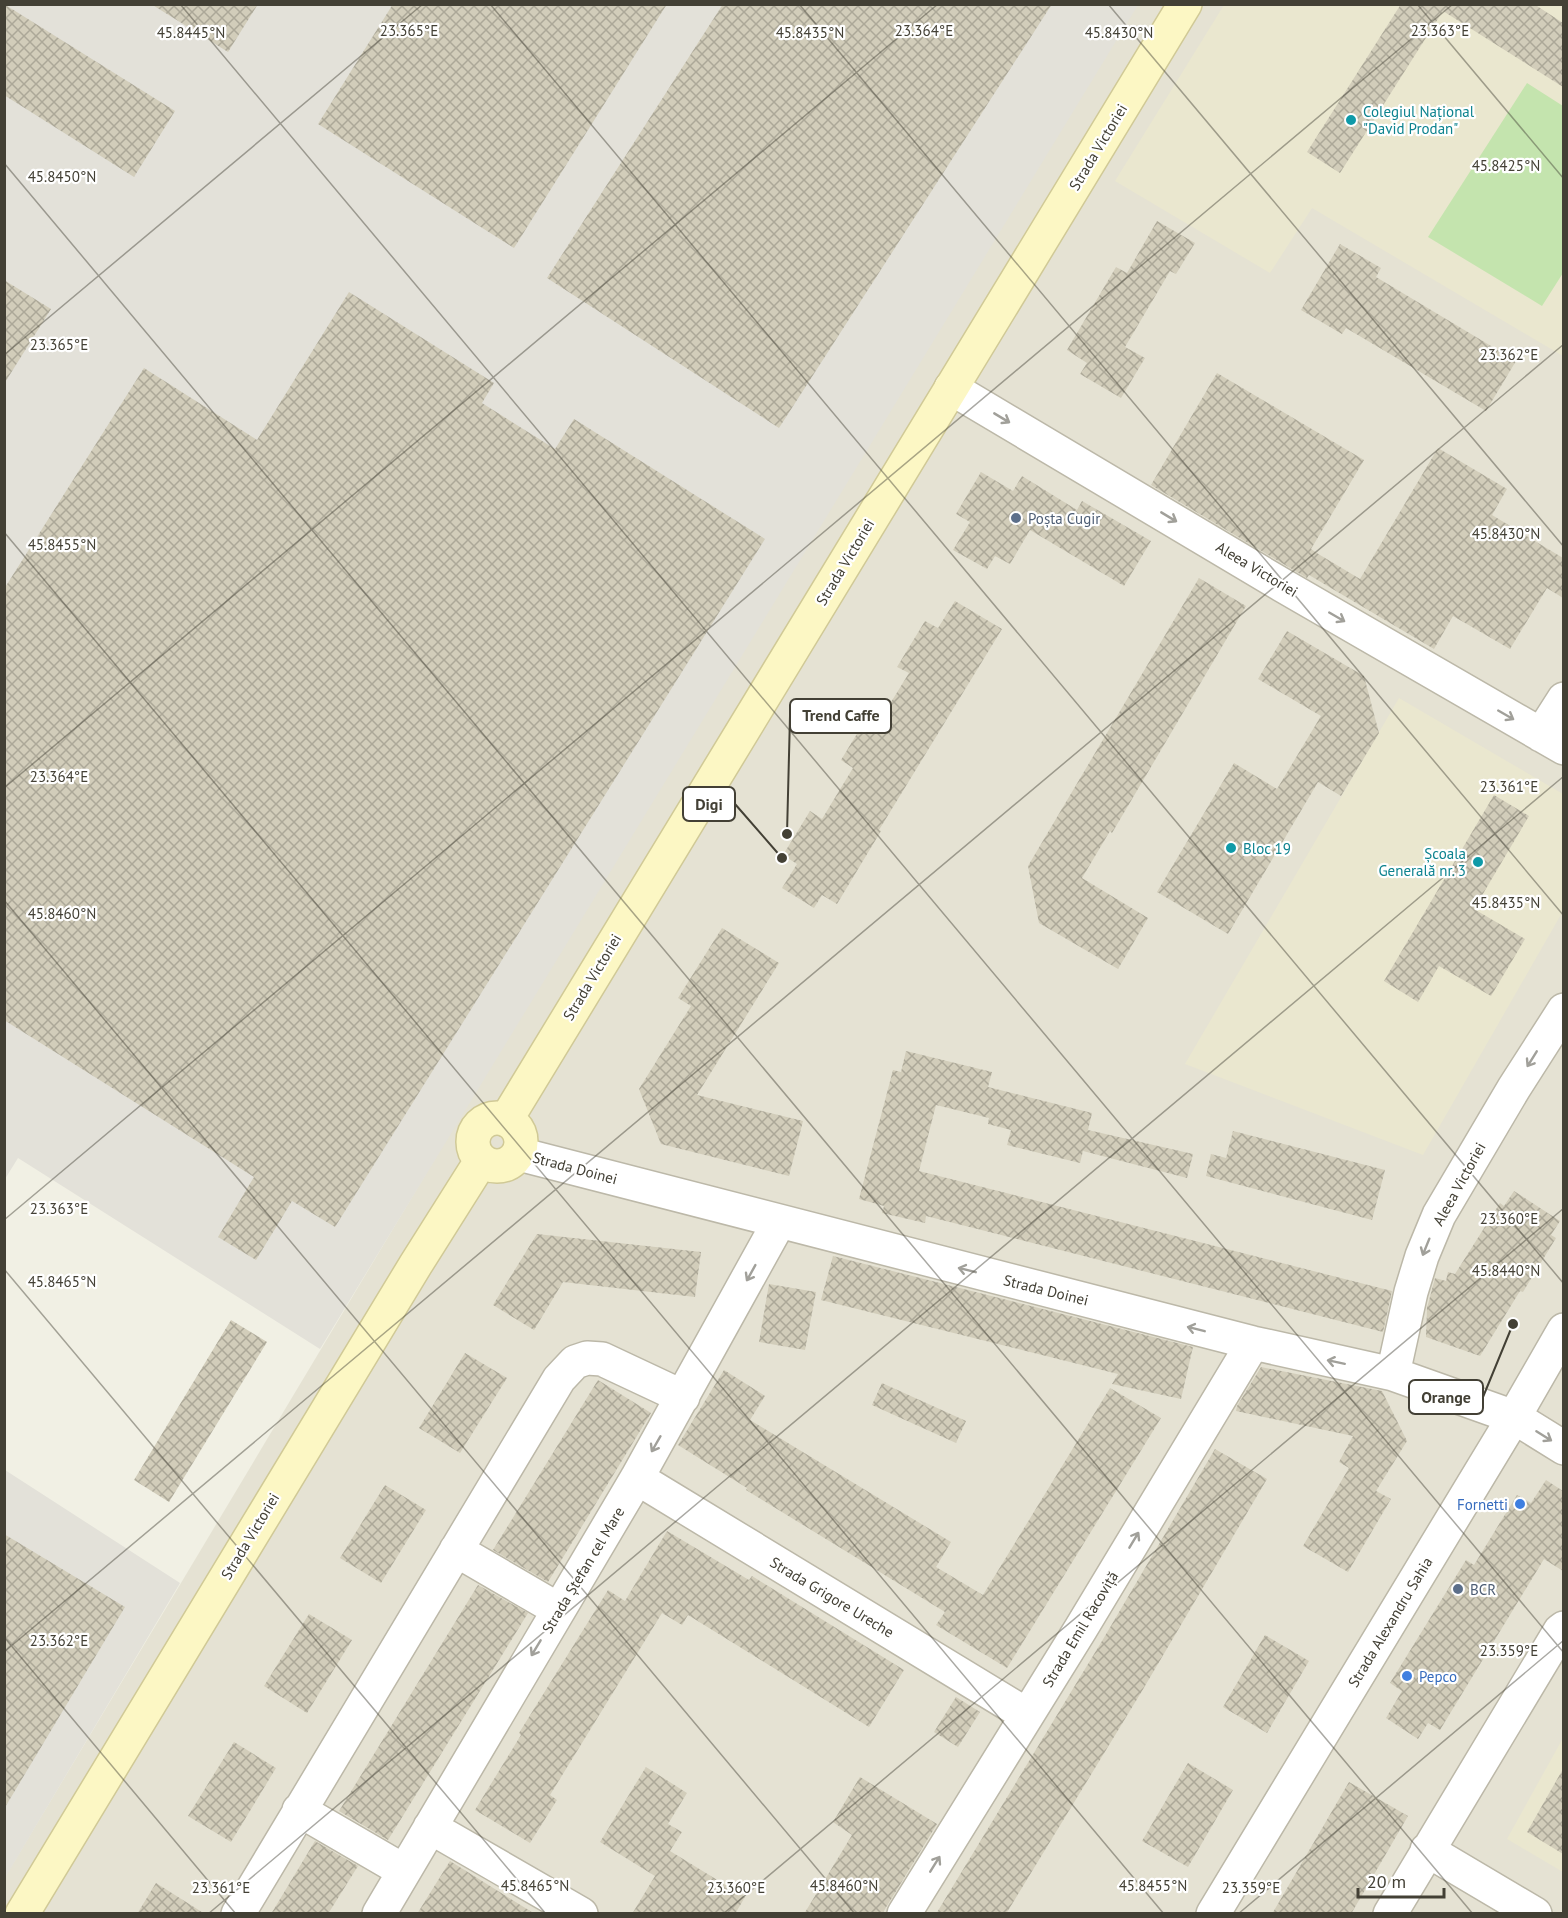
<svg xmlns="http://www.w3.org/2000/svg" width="1568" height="1918" font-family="'PT Sans',sans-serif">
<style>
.residential{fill:#e5e2d3}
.industrial{fill:#e3e1d9}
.education{fill:#eae7cf}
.green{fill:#c4e4ae}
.building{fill:url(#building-cross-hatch)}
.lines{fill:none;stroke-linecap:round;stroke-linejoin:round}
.street-casing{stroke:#bcb8a8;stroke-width:36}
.secondary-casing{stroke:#d0c996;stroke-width:36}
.street{stroke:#fff;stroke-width:33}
.secondary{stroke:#fcf7c4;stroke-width:33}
.oneway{stroke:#a1a09a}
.ticks{fill:none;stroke:#434035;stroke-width:1.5;stroke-opacity:0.45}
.culture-dot{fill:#0f9aa8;stroke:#fff;stroke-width:2}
.service-dot{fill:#5c6f8a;stroke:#fff;stroke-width:2}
.shop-dot{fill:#3f7fe0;stroke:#fff;stroke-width:2}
.labels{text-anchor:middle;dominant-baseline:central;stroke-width:4.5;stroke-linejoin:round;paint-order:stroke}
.culture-label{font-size:15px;fill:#0d838f;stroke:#fff;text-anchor:start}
.street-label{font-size:15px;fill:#434035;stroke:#fff}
.service-label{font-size:15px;fill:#4e5e75;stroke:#fff;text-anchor:start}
.shop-label{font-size:15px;fill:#366cbe;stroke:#fff;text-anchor:end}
.ticks-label{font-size:15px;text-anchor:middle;fill:#434035;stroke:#fff;stroke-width:4.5;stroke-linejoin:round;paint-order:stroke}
.leader{fill:none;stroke:#434035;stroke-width:2}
.callout-dot{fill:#434035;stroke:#fff;stroke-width:2}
.callout{fill:#fff;stroke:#434035;stroke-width:2}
.callout-label{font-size:16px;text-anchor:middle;font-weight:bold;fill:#434035}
</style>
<defs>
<pattern id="building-cross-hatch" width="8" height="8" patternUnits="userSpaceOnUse" patternTransform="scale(1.5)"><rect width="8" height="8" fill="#d2cdba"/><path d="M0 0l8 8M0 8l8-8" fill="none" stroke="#aca898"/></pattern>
</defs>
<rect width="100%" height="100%" fill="#f1f0e4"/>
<path class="residential" d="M1136 5H1563V1913L5 1914V1877L779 584Z"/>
<path class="industrial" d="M5 5H1138L320 1349 18 1158 5 1179Z
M5 1470 180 1583 5 1878Z"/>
<path class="education" d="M1224 5H1563V356L1312 208 1270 273 1115 181Z
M1399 698 1563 794V911L1423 1155 1185 1064Z
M1563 1738V1872L1507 1839Z"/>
<path class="green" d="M1527 83 1563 106V273L1542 306 1428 237Z"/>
<path class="building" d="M4 4 175 111 134 177 4 95Z
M151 4H258L228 52Z
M393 4H667L514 248 318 124Z
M723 4H1052L779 428 547 278Z
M1401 4H1534L1563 23V87L1443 11 1340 173 1307 152Z
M1157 221 1195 243 1176 274 1170 271 1125 347 1145 358 1121 398 1080 374 1087 363 1067 350 1116 267 1127 273Z
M1340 244 1381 268 1376 277 1516 361 1486 411 1346 328 1342 334 1301 310Z
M4 280 51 309 4 384Z
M349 292 494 383 482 403 555 449 574 419 765 539 335 1227 292 1201 256 1260 218 1237 254 1177 4 1020V589L144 368 257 440Z
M1217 373 1364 460 1311 549 1320 555 1360 579 1438 448 1507 489 1492 515 1563 558V598L1547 588 1510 649 1453 616 1434 649 1309 575 1307 578 1151 485Z
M981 472 1013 491 1022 476 1077 510 1082 501 1151 541 1124 586 1030 530 1010 564 995 556 987 569 953 550 970 522 956 514Z
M1199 578 1246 606 1112 833 1110 831 1082 878 1148 918 1118 969 1039 923 1028 866Z
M955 601 1002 629 879 830 881 831 837 904 822 895 814 908 782 888 797 864 783 855 810 811 822 819 853 768 841 760 869 714 880 720 909 673 897 667 925 621 938 628Z
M1287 631 1364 676 1379 733 1341 796 1318 782 1228 934 1157 892 1234 763 1277 789 1321 716 1258 679Z
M1494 795 1529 816 1474 909 1525 939 1491 996 1439 966 1418 1002 1384 981Z
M722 928 779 963 697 1095 803 1121 789 1176 661 1144 639 1089 691 1006 678 998Z
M906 1051 992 1072 988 1087 1092 1113 1088 1130 1193 1154 1187 1178 1083 1151 1080 1163 1007 1145 1011 1130 988 1124 989 1118 936 1105 919 1171 1392 1291 1383 1332 926 1216 925 1223 882 1213 884 1206 859 1199 893 1070 901 1072Z
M1233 1131 1385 1170 1372 1220 1206 1176 1211 1154 1226 1158Z
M1514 1191 1560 1221 1551 1235 1556 1238 1523 1292 1520 1291 1480 1356 1426 1337 1427 1308 1435 1278 1446 1281 1448 1272 1455 1274 1500 1203 1504 1206Z
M537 1234 701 1252 695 1297 563 1282 534 1330 493 1305Z
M833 1256 1193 1347 1181 1399 1112 1384 1118 1374 821 1300Z
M769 1284 816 1292 805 1350 759 1342Z
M231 1320 267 1342 169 1502 134 1480Z
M465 1353 507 1378 460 1453 419 1428Z
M1261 1367 1382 1391 1407 1441 1376 1491 1391 1499 1348 1572 1303 1546 1349 1468 1339 1462 1353 1436 1236 1411 1237 1406Z
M724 1370 765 1396 750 1420 951 1542 936 1567 983 1595 1110 1388 1161 1418 1007 1668 936 1625 945 1612 746 1490 747 1488 678 1445Z
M598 1380 651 1413 548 1582 493 1550Z
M882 1383 966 1421 956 1443 872 1405Z
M1215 1449 1267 1479 1142 1691 1006 1914H936L1102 1641Z
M1546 1480 1563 1491V1571L1544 1559 1440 1730 1428 1723 1418 1739 1386 1718 1402 1691 1390 1683 1466 1560 1474 1565 1517 1495 1531 1503Z
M385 1485 426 1510 381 1583 340 1558Z
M667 1531 749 1580 752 1576 904 1670 869 1727 688 1615 682 1625 662 1613 550 1795 557 1800 530 1843 475 1810 521 1735 519 1733 608 1590 625 1601Z
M4 1534 125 1607 4 1809Z
M478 1585 528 1613 388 1840 339 1811Z
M309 1614 352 1640 307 1713 264 1686Z
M1265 1635 1309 1661 1267 1733 1223 1707Z
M956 1697 980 1712 958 1747 934 1732Z
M234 1742 276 1768 231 1842 188 1816Z
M1188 1763 1233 1790 1188 1867 1142 1841Z
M646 1767 687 1793 668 1824 682 1832 670 1851 745 1897 735 1914H632L655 1876 600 1842Z
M1563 1769V1854L1527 1832Z
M860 1777 937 1824 882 1914H804L852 1835 833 1822Z
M1349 1782 1408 1816 1351 1914H1272Z
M315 1841 358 1866 328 1914H271Z
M450 1861 535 1914H417Z
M156 1883 205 1914H137Z"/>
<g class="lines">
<defs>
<path id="street" d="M951 388 1282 585 1564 748
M1541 735 1564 699
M519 1154 1253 1343 1393 1374 1514 1417 1564 1448
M1393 1374 1411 1292 1422 1256 1439 1215 1514 1088 1564 1010
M637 1478 1027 1715
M456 1550 559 1610
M299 1810 404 1871
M430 1827 581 1914
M1427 1850 1535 1914
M238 1914 559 1379 575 1362 587 1358 602 1359 683 1397
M379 1914 637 1478 779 1222
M904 1914 1080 1630 1253 1343
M1213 1914 1514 1417 1564 1330
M1390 1914 1560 1631 1564 1628"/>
<path id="secondary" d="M473 1142a24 24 0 1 1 48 0a24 24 0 1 1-48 0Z
M506 1120 1185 4
M22 1914 416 1264 481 1161"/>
</defs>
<use href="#street" class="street-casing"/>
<use href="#secondary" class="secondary-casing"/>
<use href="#street" class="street"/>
<use href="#secondary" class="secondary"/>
</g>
<defs><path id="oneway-shaft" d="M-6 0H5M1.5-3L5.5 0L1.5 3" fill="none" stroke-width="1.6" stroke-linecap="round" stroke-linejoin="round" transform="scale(1.5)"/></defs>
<g class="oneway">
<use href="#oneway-shaft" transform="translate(1002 418) rotate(31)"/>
<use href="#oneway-shaft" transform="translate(1169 517) rotate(31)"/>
<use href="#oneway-shaft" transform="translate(1337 617) rotate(30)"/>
<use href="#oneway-shaft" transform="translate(1506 715) rotate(30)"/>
<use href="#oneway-shaft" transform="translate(1532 1059) rotate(122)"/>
<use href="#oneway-shaft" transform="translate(1426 1247) rotate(112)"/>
<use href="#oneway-shaft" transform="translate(967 1270) rotate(-166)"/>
<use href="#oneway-shaft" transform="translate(751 1273) rotate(119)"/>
<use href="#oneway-shaft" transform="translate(1196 1329) rotate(-166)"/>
<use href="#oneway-shaft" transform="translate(1336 1362) rotate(-168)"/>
<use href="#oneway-shaft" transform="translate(1544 1436) rotate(32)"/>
<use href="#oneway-shaft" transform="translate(656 1444) rotate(120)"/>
<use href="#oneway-shaft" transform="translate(1134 1540) rotate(-59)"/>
<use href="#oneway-shaft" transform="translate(536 1648) rotate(121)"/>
<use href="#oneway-shaft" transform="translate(935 1864) rotate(-58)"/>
</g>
<path class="ticks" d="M180 4 1564 1653M490 4 1564 1284M799 4 1564 916M1108 4 1564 547M1417 4 1564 179M4 163 1473 1914M4 355 423 4M4 532 1164 1914M4 788 938 4M4 900 855 1914M4 1220 1453 4M4 1269 546 1914M4 1637 236 1914M4 1652 1564 344M208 1914 1564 776M723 1914 1564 1208M1238 1914 1564 1640"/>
<g class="culture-dot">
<circle cx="1351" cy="120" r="6"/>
<circle cx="1231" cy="848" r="6"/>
<circle cx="1478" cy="862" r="6"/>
</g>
<g class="service-dot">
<circle cx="1016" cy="518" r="6"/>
<circle cx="1458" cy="1589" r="6"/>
</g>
<g class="shop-dot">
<circle cx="1520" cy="1504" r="6"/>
<circle cx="1407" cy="1676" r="6"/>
</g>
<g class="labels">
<g class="culture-label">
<text x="1363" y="111">Colegiul Național<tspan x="1363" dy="17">"David Prodan"</tspan></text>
<text x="1243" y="848">Bloc 19</text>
<text x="1466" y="853" text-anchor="end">Școala<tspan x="1466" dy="17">Generală nr. 3</tspan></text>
</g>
<g class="street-label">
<text transform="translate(1098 147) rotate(-59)">Strada Victoriei</text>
<text transform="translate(845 562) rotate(-59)">Strada Victoriei</text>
<text transform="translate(1257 569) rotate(31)">Aleea Victoriei</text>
<text transform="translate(592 977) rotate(-59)">Strada Victoriei</text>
<text transform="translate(575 1168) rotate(15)">Strada Doinei</text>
<text transform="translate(1459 1184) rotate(-61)">Aleea Victoriei</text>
<text transform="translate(1046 1290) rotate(14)">Strada Doinei</text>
<text transform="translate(250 1536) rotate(-59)">Strada Victoriei</text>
<text transform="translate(583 1570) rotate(-59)">Strada Ștefan cel Mare</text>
<text transform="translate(832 1597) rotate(31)">Strada Grigore Ureche</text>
<text transform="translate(1390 1622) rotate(-59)">Strada Alexandru Sahia</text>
<text transform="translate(1080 1629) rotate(-59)">Strada Emil Racoviță</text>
</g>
<g class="service-label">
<text x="1028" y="518">Poșta Cugir</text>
<text x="1470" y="1589">BCR</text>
</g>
<g class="shop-label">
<text x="1508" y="1504">Fornetti</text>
<text x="1419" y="1676" text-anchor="start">Pepco</text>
</g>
</g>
<g class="ticks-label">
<text x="924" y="36">23.364°E</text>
<text x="409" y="36">23.365°E</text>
<text x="1440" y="36">23.363°E</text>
<text x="191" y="38">45.8445°N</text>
<text x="810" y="38">45.8435°N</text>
<text x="1119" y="38">45.8430°N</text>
<text x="1506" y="171">45.8425°N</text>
<text x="62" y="182">45.8450°N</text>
<text x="59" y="350">23.365°E</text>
<text x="1509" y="360">23.362°E</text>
<text x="1506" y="539">45.8430°N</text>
<text x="62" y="550">45.8455°N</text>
<text x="59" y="782">23.364°E</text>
<text x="1509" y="792">23.361°E</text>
<text x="1506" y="908">45.8435°N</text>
<text x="62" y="919">45.8460°N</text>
<text x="59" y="1214">23.363°E</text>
<text x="1509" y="1224">23.360°E</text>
<text x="1506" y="1276">45.8440°N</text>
<text x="62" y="1287">45.8465°N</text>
<text x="59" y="1646">23.362°E</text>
<text x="1509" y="1656">23.359°E</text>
<text x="535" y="1891">45.8465°N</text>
<text x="844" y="1891">45.8460°N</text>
<text x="1153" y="1891">45.8455°N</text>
<text x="221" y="1893">23.361°E</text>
<text x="736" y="1893">23.360°E</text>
<text x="1251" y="1893">23.359°E</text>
</g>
<path class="leader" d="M787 834L790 716M782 858L735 804M1513 1324L1483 1397"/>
<g class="callout-dot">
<circle cx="787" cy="834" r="6"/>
<circle cx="782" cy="858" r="6"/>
<circle cx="1513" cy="1324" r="6"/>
</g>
<g class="callout">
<rect x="790" y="699" width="101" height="34" rx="6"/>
<rect x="683" y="787" width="52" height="34" rx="6"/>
<rect x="1409" y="1380" width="74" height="34" rx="6"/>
</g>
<g class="callout-label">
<text x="841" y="721">Trend Caffe</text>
<text x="709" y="810">Digi</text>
<text x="1446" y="1403">Orange</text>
</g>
<rect width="1568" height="1918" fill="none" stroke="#434035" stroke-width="12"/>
<path d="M1358 1888v9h86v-9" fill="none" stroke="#434035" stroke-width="3"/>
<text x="1367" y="1888" font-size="18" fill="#434035" stroke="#ffffff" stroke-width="4.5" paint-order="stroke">20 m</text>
</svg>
